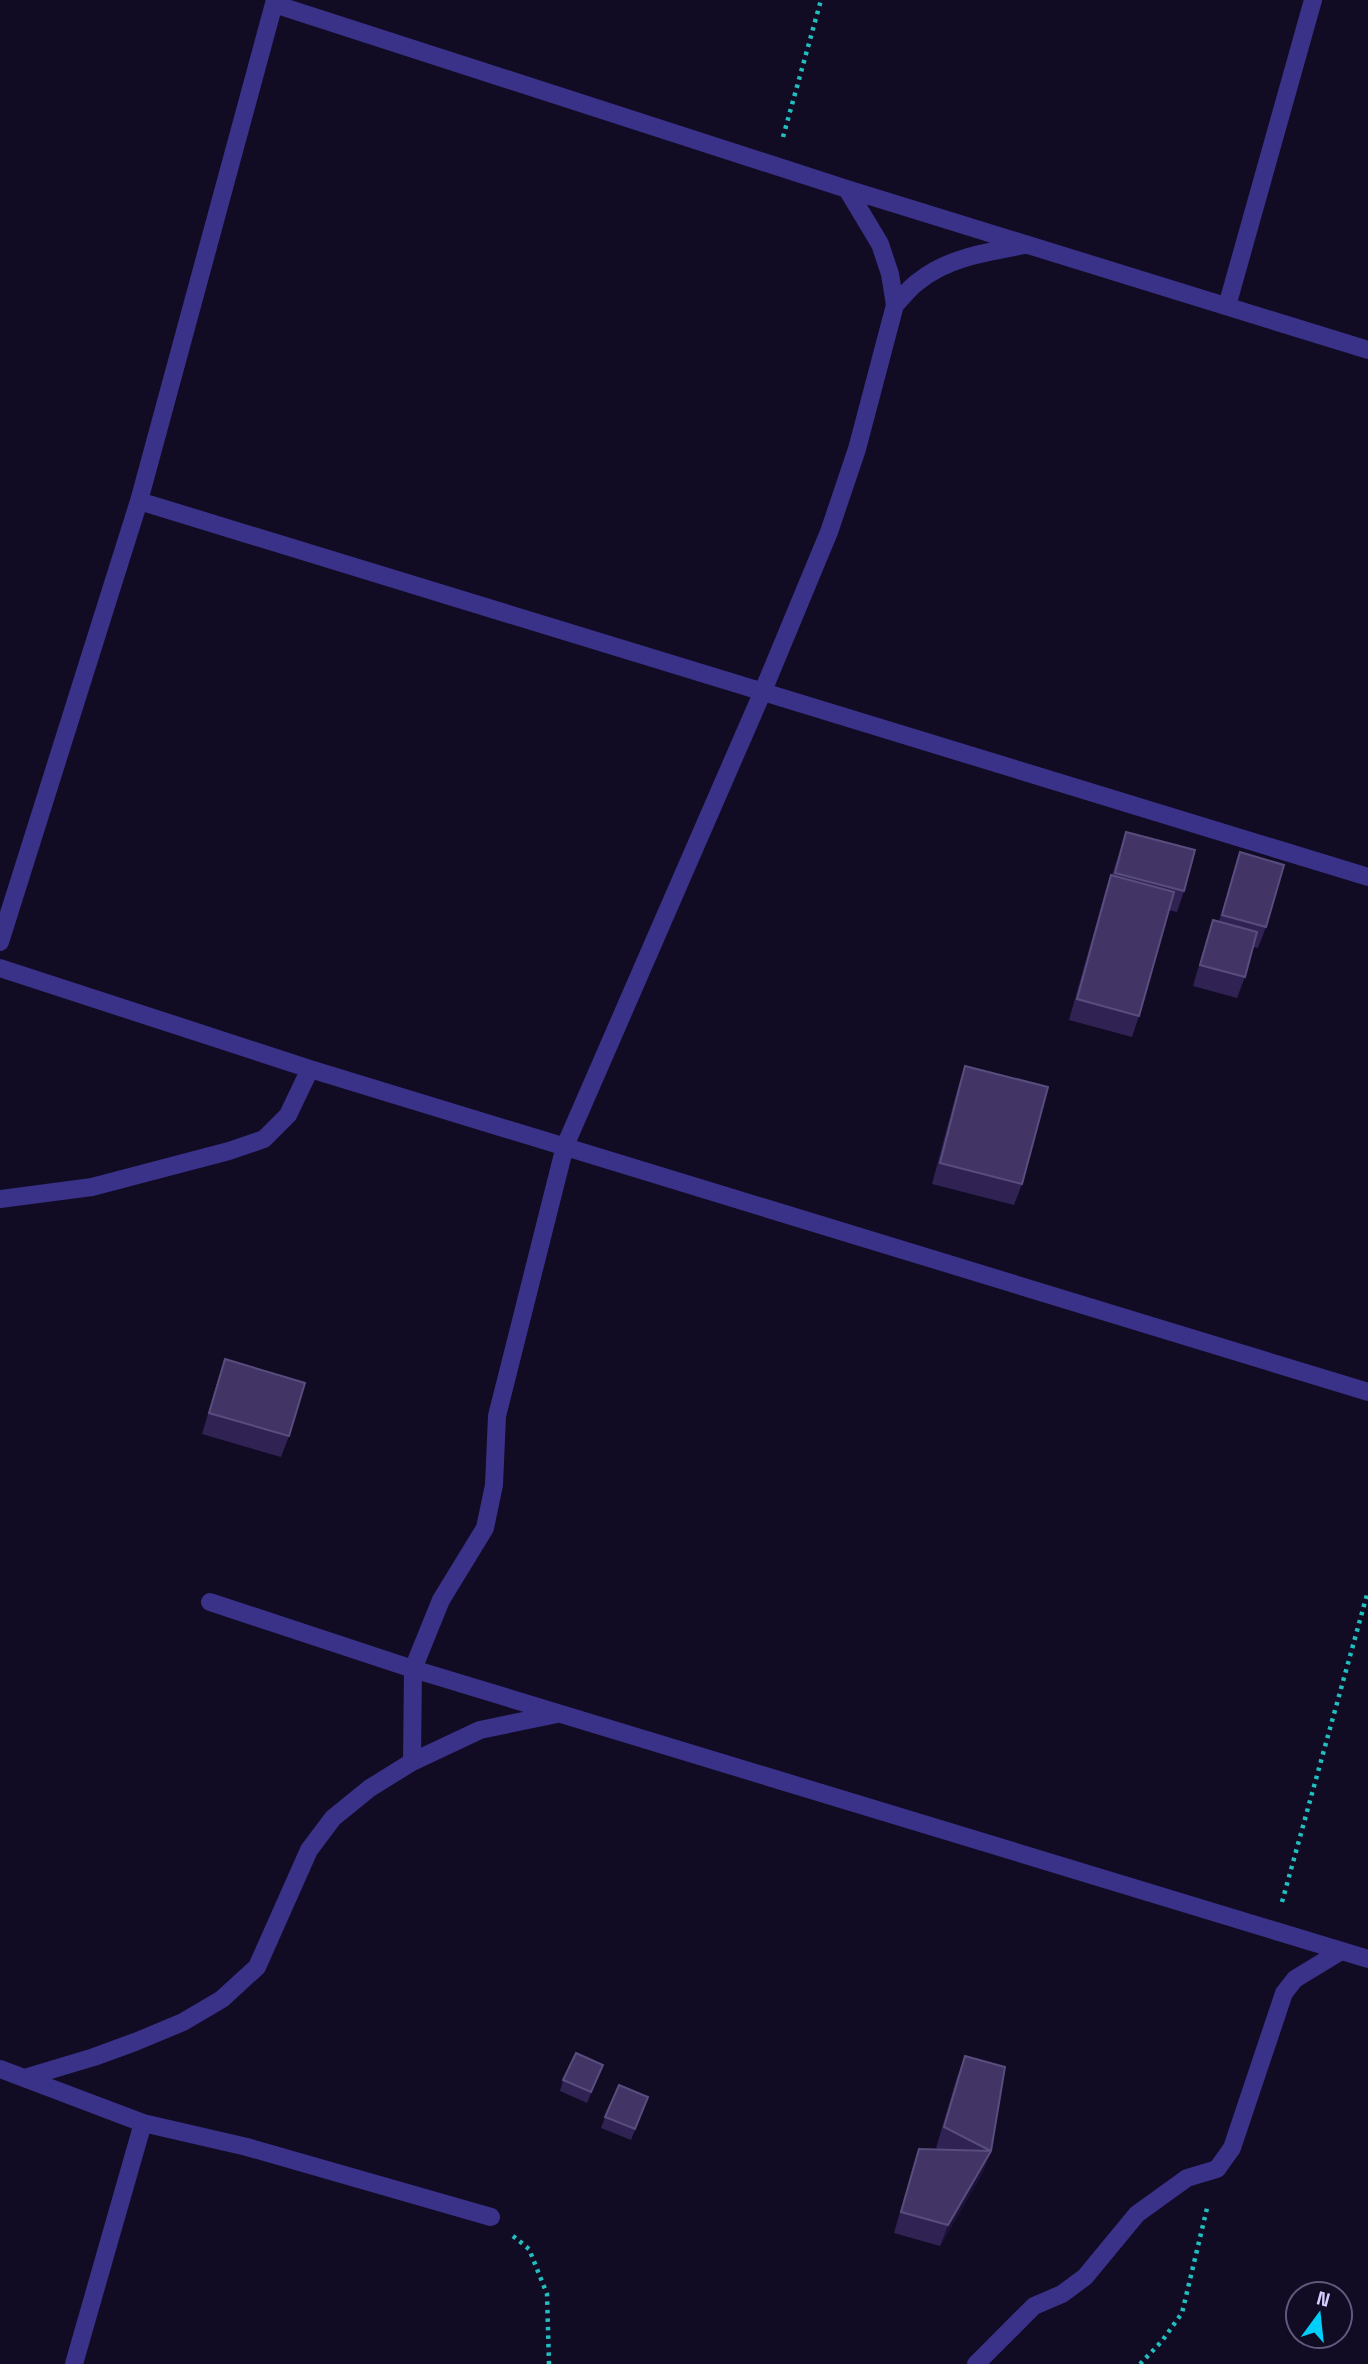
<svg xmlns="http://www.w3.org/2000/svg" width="1368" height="2364" font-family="'Space Grotesk',sans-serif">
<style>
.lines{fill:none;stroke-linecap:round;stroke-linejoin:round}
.path{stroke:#21bfc0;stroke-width:4.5;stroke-dasharray:3.5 5;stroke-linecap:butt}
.service{stroke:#3a3188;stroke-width:18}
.minor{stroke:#3a3188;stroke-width:18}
.wall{fill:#302354}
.shaded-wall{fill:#1c1239}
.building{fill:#423566;stroke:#594d7e;stroke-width:2}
</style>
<rect width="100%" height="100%" fill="#110b24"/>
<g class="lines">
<path class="path" d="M783 137 821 0
M1282 1902 1368 1591
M513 2236 529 2249 547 2294 549 2364
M1140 2364 1162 2341 1182 2313 1208 2204"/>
<path class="service" d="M1227 306 1313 0
M210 1602 413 1669"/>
<path class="minor" d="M274 4 847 189 1368 350
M895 305C903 297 910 287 919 281 949 257 989 252 1025 245
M139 501 1368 877
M0 942 139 501 275 0
M0 968 310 1069 1368 1392
M0 1199 92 1187 229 1151 264 1139 288 1115 310 1069
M413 1669 1368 1959
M412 1762 480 1730 557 1714
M0 2069 143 2123 247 2147 491 2217
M24 2078 94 2057 135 2042 183 2022 222 1999 257 1967 309 1850 333 1818 370 1788 412 1762 413 1669 441 1600 485 1528 494 1485 497 1416 565 1146 763 691 829 532 857 449 895 305 890 274 880 244 847 189
M74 2364 143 2123
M976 2364 1034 2306 1062 2294 1085 2277 1137 2214 1187 2178 1217 2169 1232 2148 1284 1993 1295 1979 1341 1951"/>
</g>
<path class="wall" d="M1126 832 1184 891 1177 912 1169 910 1139 1016 1132 1037 1069 1020 1104 896 1111 875H1112L1119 853Z
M1240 852 1266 927 1258 948 1253 947 1245 977 1237 998 1193 986 1206 941 1213 920 1219 921 1233 873Z
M965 1066 1022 1184 1014 1205 932 1184 958 1087Z
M225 1359 289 1436 281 1457 202 1434 218 1380Z
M965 2056 991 2151 983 2172 940 2246 894 2233 912 2170 919 2149H939L936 2148 957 2077Z
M603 2065 587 2103 560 2091 563 2080Z
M644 2108 631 2140 601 2128 605 2117Z"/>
<path class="shaded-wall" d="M991 2151 983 2172 940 2246 948 2225Z"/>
<path class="building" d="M1126 832 1195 850 1184 891 1115 873Z
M1240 852 1284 865 1266 927 1222 915Z
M1111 875 1174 892 1139 1016 1077 999Z
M1213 920 1257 932 1245 977 1200 965Z
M965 1066 1048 1087 1022 1184 940 1163Z
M225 1359 305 1383 289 1436 209 1413Z
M576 2053 603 2065 591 2092 563 2080Z
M965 2056 1005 2067 991 2151 948 2225 901 2212 919 2149 991 2151 944 2127Z
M619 2085 648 2097 635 2129 605 2117Z"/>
<g transform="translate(1319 2315) rotate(15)"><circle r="33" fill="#110b24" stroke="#60597c" stroke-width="2"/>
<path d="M0-5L12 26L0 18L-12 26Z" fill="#00d0f9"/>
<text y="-10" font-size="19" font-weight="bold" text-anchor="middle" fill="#d7ceff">N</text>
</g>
</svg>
